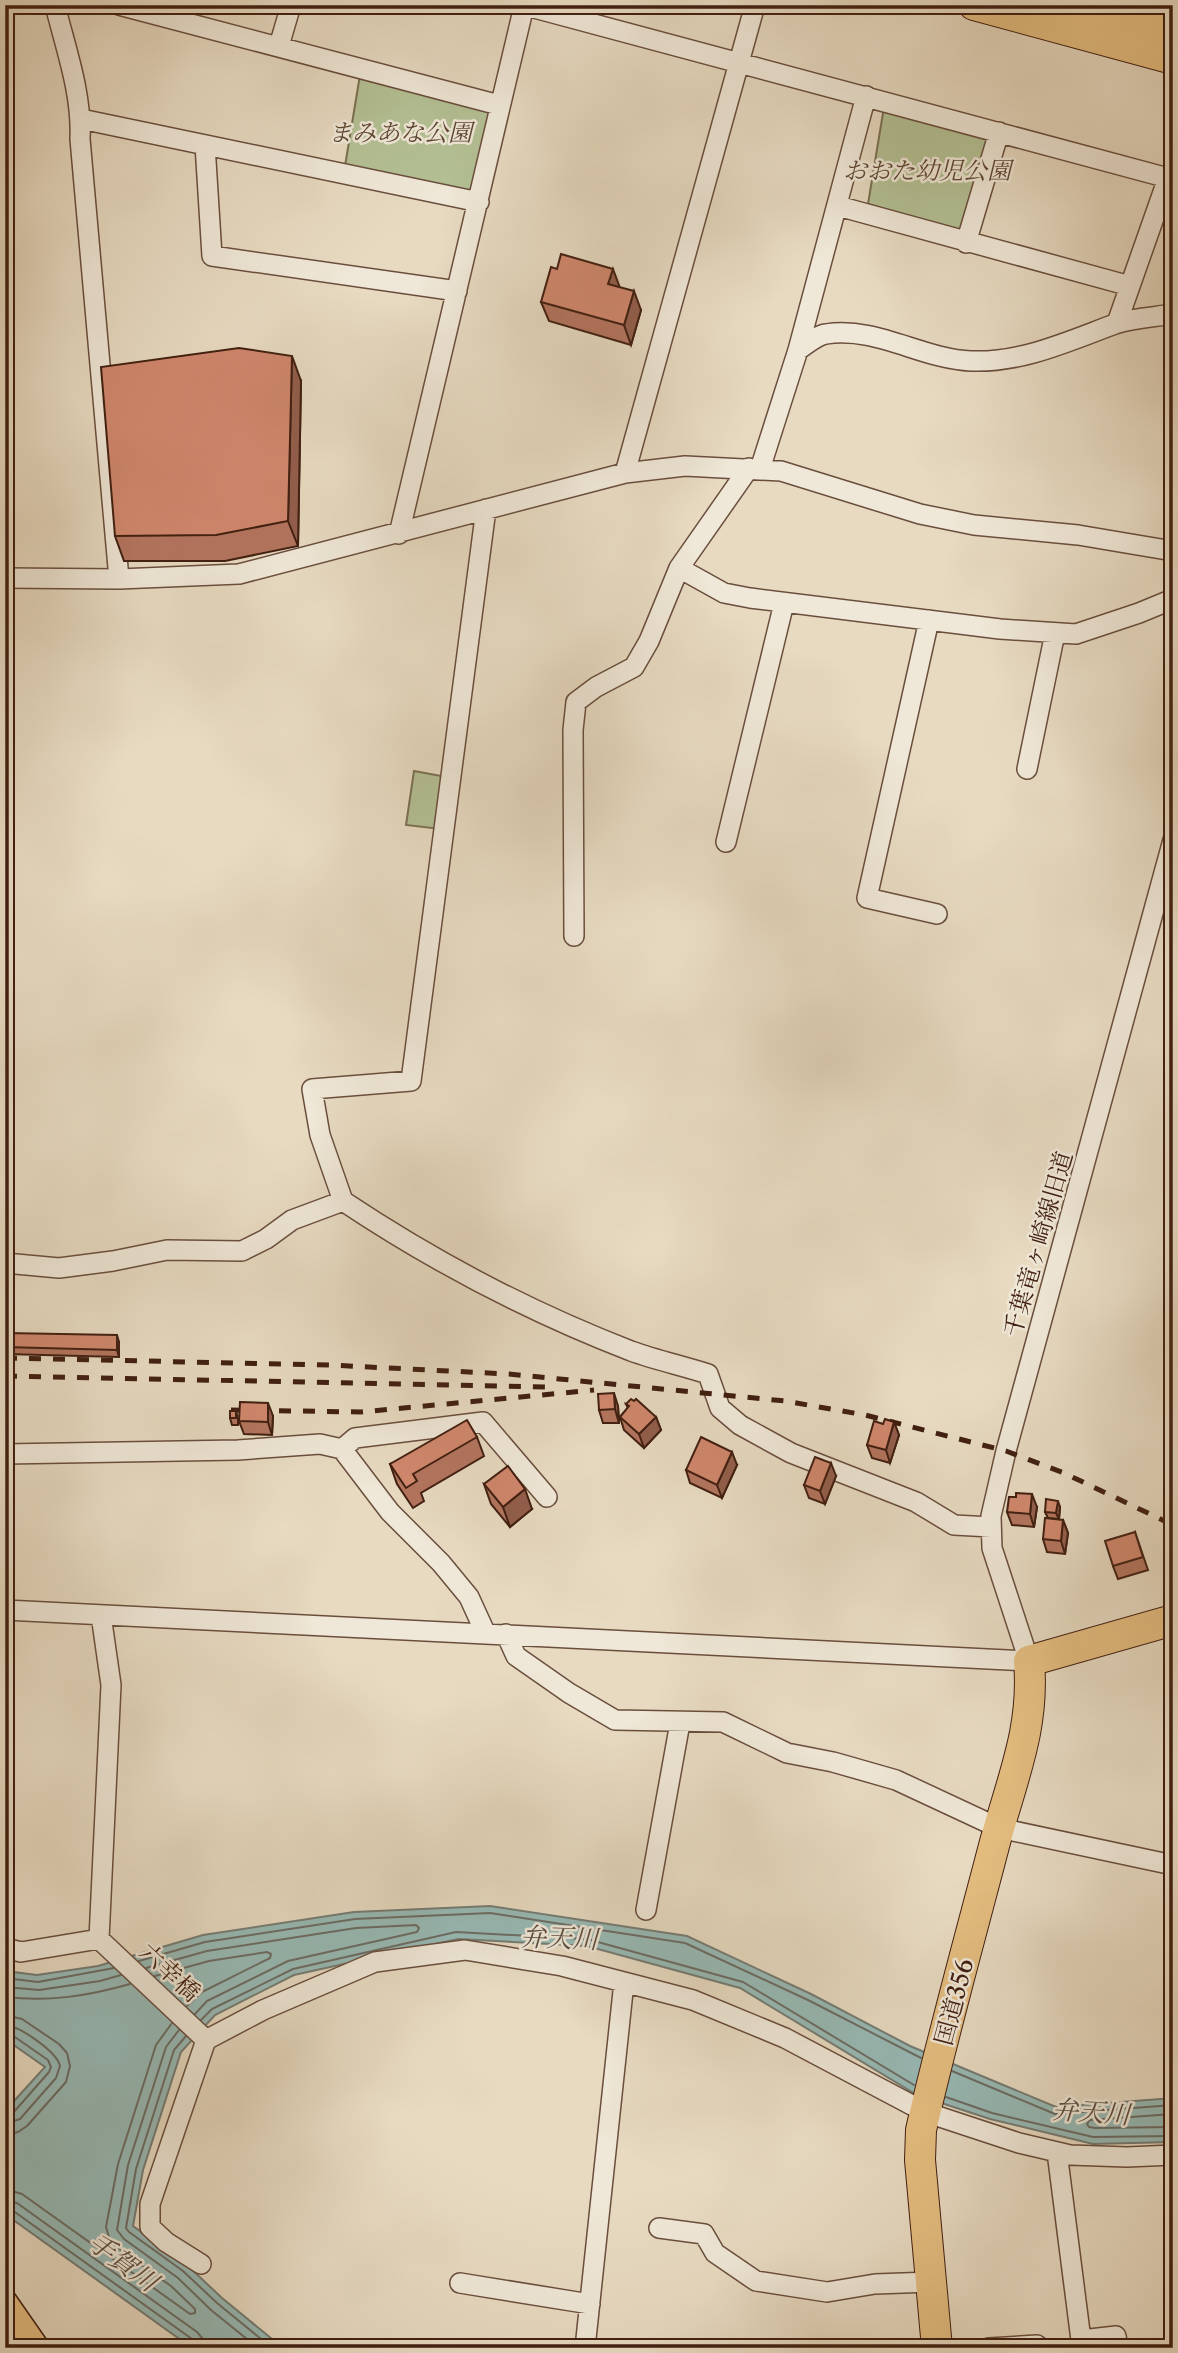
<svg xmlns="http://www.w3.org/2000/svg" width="1178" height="2353" font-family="'Libre Caslon Text','Noto Serif JP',serif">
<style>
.green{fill:#b3c094;stroke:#7a7052;stroke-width:2}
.water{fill:#97bab6;stroke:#757c74;stroke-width:2}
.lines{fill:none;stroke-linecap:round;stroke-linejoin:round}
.shore{stroke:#6c6c64;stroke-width:2}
.minor-casing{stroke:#6a4e3d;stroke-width:22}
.major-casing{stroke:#411f11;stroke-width:27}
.highway-casing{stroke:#411f11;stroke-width:32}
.minor{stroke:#efe7d7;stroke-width:19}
.major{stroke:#e4bd80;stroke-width:24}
.highway{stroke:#e4bd80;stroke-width:30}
.rail{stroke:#411f11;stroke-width:5;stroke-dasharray:12 12;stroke-linecap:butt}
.wall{fill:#b3745e;stroke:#411f11;stroke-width:2}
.shaded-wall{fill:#925e4c;stroke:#411f11;stroke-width:2}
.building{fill:#d0876d;stroke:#411f11;stroke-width:2}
.labels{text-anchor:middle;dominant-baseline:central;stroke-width:5;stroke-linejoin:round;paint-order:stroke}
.park-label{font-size:24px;font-style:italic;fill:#5e4732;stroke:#efe7d7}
.street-label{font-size:24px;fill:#411f11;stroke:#efe7d7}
.water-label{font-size:26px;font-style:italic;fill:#5b4e43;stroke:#efe7d7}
</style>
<rect width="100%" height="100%" fill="#e7dac1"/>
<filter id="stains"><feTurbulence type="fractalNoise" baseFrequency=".00286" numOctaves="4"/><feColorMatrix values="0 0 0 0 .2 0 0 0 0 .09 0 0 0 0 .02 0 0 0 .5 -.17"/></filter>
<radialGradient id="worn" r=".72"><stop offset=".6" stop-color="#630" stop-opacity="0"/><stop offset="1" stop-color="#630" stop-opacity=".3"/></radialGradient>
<path class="green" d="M360 75 496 111 475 193 345 166Z
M884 107 991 135 962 231 868 204Z
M414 771 447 777 440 829 406 825Z"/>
<path class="water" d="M490 1906 687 1936 811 1994 910 2046 1056 2107 1173 2098V2142L1093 2144 990 2119 917 2095 740 1988 587 1946 458 1939 294 1975 215 2015 181 2052 143 2170 133 2226 188 2266 222 2298 283 2348H192L5 2214V2111L45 2067 5 2039V1971L37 1975 98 1966 203 1935 354 1912Z"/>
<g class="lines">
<path class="shore" d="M139 1961 205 1942 355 1919 490 1913 685 1943 808 2000 921 2058
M146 1968 207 1951 356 1928 416 1925 419 1928 417 1932 288 1961 207 2001 195 2014
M155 1976 209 1961 267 1952 271 1954 270 1958 202 1992 187 2006
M5 1978 38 1982 114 1968
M5 1987 39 1990 100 1981 121 1975
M5 1997C49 2002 88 1996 130 1984
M5 2015 22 2019 59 2044 67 2053 70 2066 66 2082 27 2126 18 2132 5 2135
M201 2020 212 2009 293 1969 456 1932 587 1939 743 1982 914 2085
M5 2025C20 2026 57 2052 60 2066L56 2078 20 2119 5 2124
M179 2030 166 2047 128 2165 117 2230 124 2239 178 2278 211 2310 258 2348
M5 2034 12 2035 48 2060 51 2067 49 2072 13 2113 5 2115
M186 2036 174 2050 136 2169 126 2228 129 2232 183 2271 217 2303 272 2348
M952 2071 1055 2114 1173 2105
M946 2097 992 2113 1093 2137 1173 2136
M1173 2114 1090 2120 1087 2124 1089 2127 1095 2128 1173 2127
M5 2189 22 2194 190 2314 195 2313V2309L171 2286 115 2246 109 2237 106 2227 118 2164 156 2045 172 2023
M5 2200 17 2203 197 2332 203 2339 204 2348
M5 2209 12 2210 192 2339 195 2348"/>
<defs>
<path id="minor" d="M55 5C66 50 82 93 80 139L119 579
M119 5 499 105
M523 5 1168 178 1117 323
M279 46 291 5
M81 119 479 202
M205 145 212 256 457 291
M838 206 1130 286
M966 243 999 132
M798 350C806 345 817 335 826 334 876 326 922 359 971 361 1022 363 1069 341 1115 324 1133 318 1154 317 1173 314
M760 469 798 350 866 96
M625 473 755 5
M399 534 524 6
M679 568 724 593 750 598 1000 629 1076 634 1139 613 1173 599
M5 578 119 579 239 574 625 473 685 466 781 471 920 514 974 525 1078 535 1173 551
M929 620 867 898 937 914
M1027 769 1055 633
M726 842 784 603
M574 936 573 730 576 702 596 687 634 667 649 641 679 568 749 468
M343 1201 320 1135 312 1089 411 1081 486 509
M5 1263 59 1268 113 1261 167 1250 242 1251 266 1239 292 1220 343 1201C433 1261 530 1312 631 1351 656 1360 683 1366 708 1374L720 1408 740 1425 791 1453 916 1502 954 1525 991 1527
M342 1449 355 1438 483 1422 547 1497
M5 1454 238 1450 320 1444 342 1449 390 1512 441 1563 469 1597 485 1632
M5 1610 1029 1661 992 1548 991 1516 1006 1451 1173 840
M506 1634 516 1656 569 1693 615 1720 723 1722 787 1753 833 1762 896 1780 999 1828 1173 1865
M646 1910 680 1723
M99 1939 111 1685 101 1615
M99 1939 206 2040
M5 1948 21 1952 99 1939
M1057 2152 1081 2340 1116 2336 1118 2348
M659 2228 704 2234 715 2253 756 2281 827 2292 875 2284 931 2282
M201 2264 166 2242 150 2227V2204L206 2040 263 2010 375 1962 465 1950 562 1966 693 2000 785 2038 925 2112 1019 2143 1070 2155 1127 2157 1173 2155
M460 2283 590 2304
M585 2348 624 1982
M989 2348 1037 2345"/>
<path id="major" d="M5 2302 37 2348"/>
<path id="highway" d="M974 5 1173 59
M1068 5 1173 33
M937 2348 920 2160 921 2130C943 2034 970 1938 995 1842 1012 1779 1035 1728 1029 1661L1173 1620"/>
</defs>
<use href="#minor" class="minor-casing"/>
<use href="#major" class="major-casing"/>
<use href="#highway" class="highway-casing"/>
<use href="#minor" class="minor"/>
<use href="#major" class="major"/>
<use href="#highway" class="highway"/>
<path class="rail" d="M5 1358 329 1365 509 1374 785 1401 865 1415 1006 1451 1064 1473 1173 1525
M5 1376 548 1387
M231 1410 361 1412 594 1390"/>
</g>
<path class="wall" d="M619 287 641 310 631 345 549 321 541 302Z
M301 381 298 546 225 561H124L115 536Z
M5 1333 119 1342V1357L5 1354Z
M626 1404 656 1417 661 1430 644 1448 624 1430 620 1417 628 1408Z
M618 1406 619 1423H603L599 1410Z
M236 1411 238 1418V1425H232L230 1418Z
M273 1416 272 1435 244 1434 239 1421Z
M894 1422 899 1435 890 1463 872 1458 867 1445 883 1424Z
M477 1437 484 1456 421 1493 424 1501 413 1508 397 1484 390 1464Z
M737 1465 722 1498 690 1483 686 1470Z
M836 1476 825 1504 809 1498 804 1485Z
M484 1484 532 1509 510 1527 491 1504Z
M1037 1507 1034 1527 1012 1525 1007 1512Z
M1060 1507 1059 1519 1048 1518 1045 1512Z
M1063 1520 1068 1533 1065 1554 1047 1552 1043 1539Z
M1135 1532 1148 1570 1118 1579 1113 1566Z"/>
<path class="shaded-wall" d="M613 269 620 288 608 284Z
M634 291 641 310 631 345 624 325Z
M292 356 301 381 298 546 288 521Z
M117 1335 119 1342V1357L117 1350Z
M614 1393 618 1406 619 1423 615 1409Z
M268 1403 273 1416 272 1435 268 1422Z
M656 1417 661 1430 644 1448 639 1434Z
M894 1422 899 1435 890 1463 886 1450Z
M732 1452 737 1465 722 1498 717 1485Z
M831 1463 836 1476 825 1504 820 1491Z
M525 1489 532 1509 510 1527 503 1507Z
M1032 1494 1037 1507 1034 1527 1030 1514Z
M1058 1501 1060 1507 1059 1519 1056 1513Z
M1063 1520 1068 1533 1065 1554 1061 1541Z"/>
<path class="building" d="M561 254 613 269 608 284 634 291 624 325 541 302 551 267 557 269Z
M239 348 292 356 288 521 216 535 115 536 101 367Z
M5 1333 117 1335V1350L5 1347Z
M614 1393 615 1409 599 1410 598 1394Z
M631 1399 634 1401 636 1399 656 1417 639 1434 620 1417 629 1406 626 1404Z
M240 1402 268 1403V1422L239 1421Z
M230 1411H236V1418H230Z
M885 1419 894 1422 886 1450 867 1445 874 1421 883 1424Z
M467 1420 477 1437 413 1474 417 1481 406 1488 390 1464Z
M701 1437 732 1452 717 1485 686 1470Z
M815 1457 831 1463 820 1491 804 1485Z
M508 1466 525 1489 503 1507 484 1484Z
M1016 1493 1032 1494 1030 1514 1007 1512 1009 1497H1016Z
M1046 1499 1058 1501 1056 1513 1045 1512Z
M1045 1518 1063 1520 1061 1541 1043 1539Z
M1135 1532 1143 1557 1113 1566 1105 1541Z"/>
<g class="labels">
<g class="park-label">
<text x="400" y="132">まみあな公園</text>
<text x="927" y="170">おおた幼児公園</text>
</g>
<g class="street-label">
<text transform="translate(1038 1244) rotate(-74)">千葉竜ヶ崎線旧道</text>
<text transform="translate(170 1972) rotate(43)">六幸橋</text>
<text transform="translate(954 2002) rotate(-75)">国道356</text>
</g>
<g class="water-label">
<text transform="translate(559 1938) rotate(2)">弁天川</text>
<text transform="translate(1091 2112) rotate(4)">弁天川</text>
<text transform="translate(123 2262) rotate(36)">手賀川</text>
</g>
</g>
<rect width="1178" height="2353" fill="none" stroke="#e7dac1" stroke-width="28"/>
<rect x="7" y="7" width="1164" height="2339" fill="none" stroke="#411f11" stroke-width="3.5"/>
<rect x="14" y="14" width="1150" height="2325" fill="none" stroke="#411f11" stroke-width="2"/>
<rect width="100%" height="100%" filter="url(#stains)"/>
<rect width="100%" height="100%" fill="url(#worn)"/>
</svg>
